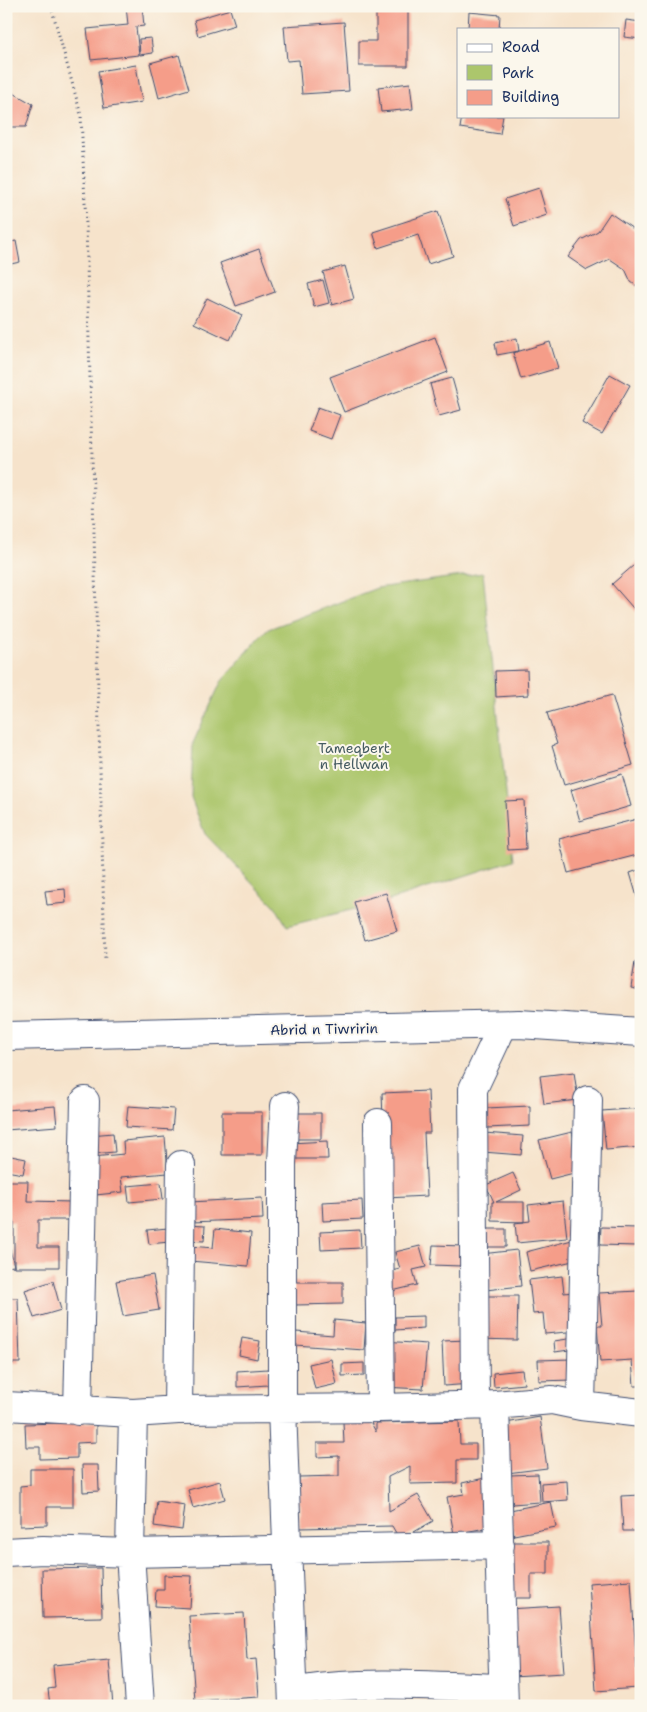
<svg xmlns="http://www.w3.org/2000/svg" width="647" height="1712" font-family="'Shantell Sans',sans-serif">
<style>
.green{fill:#acc66c;stroke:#647a65}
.building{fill:#f59d89}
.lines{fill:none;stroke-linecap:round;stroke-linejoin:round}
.street-casing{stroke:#3c4a6e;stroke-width:30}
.secondary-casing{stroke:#3c4a6e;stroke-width:30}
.path{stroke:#3c4a6e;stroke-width:3;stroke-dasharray:1 4;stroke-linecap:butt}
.street{stroke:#fff;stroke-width:28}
.secondary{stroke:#fff;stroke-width:28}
.labels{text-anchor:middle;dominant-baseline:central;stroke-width:4;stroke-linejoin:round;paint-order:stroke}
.park-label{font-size:14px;fill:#465c62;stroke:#fbf7ec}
.street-label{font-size:14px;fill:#1b2f5e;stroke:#fbf7ec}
</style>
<rect width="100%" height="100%" fill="#fbf7ec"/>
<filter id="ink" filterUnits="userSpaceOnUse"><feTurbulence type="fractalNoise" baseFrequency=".02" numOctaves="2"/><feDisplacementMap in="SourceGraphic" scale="10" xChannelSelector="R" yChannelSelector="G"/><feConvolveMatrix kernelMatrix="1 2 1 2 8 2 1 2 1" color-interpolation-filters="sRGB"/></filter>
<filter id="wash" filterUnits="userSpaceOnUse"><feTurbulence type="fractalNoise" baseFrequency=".0096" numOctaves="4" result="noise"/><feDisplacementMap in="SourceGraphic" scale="20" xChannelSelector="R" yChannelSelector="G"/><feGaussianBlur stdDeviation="1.12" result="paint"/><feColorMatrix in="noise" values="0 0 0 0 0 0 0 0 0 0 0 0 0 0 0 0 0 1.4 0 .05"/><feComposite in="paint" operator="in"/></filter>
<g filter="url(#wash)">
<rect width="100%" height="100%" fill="#f6e3cb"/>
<path class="green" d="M483 573 513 860 391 900 287 926 275 906 205 834 191 798 193 743 221 682 266 630 377 588Z"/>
<g id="blocks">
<path class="building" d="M126 6H142L144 26 136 27 139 55 91 60 87 29 128 25Z
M388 6H408V66H359V41H376V9H388Z
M230 9 235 25 198 36 194 20Z
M469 12 500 15 499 29H468Z
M626 20 641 22V39L624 37Z
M344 22 349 91 302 94 299 60 287 61 284 26Z
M151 38 153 53 140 55 139 39Z
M179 55 189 89 159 98 150 63Z
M136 65 142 102 104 108 98 71Z
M410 83 413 109 381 112 378 87Z
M8 90 33 104 26 127H6Z
M462 116H503L500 134 460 128Z
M539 188 547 215 514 226 505 199Z
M438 211 453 256 428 264 418 235 378 248 373 232Z
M610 213 639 233 641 237V289L631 282 625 269 610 259 587 270 568 257 581 240 598 231Z
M16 241 20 262 6 265V243Z
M259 249 275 292 236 306 220 263Z
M345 266 354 299 332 305 323 272Z
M323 280 329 303 314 307 308 284Z
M207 298 242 315 230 340 194 323Z
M435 337 448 372 344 412 330 377Z
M517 338 519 351 497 355 495 343Z
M550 342 558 368 521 379 513 353Z
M610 374 630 385 602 434 582 423Z
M452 378 461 410 439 416 430 384Z
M318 407 340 415 331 439 309 431Z
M641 559V615L640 616 612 584Z
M527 670 528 695 496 697 495 671Z
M612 695 633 765 564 785 552 746 557 744 547 713Z
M622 774 631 806 580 821 571 790Z
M524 800 526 849 508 850 505 801Z
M641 818V854L568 873 559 839Z
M641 869V907H640L630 873Z
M65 889 66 903 47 905 45 891Z
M386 893 397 931 365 940 354 902Z
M635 962 641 963V990L631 988Z
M574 1072 578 1100 544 1104 540 1076Z
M428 1091 430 1133H424L427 1196 386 1198 382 1093Z
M55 1106 57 1126 6 1130V1110Z
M128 1106 174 1109 172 1130 126 1127Z
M530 1106V1126L487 1128 486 1108Z
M641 1108V1147L606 1150 602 1111Z
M222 1112H262V1155H222Z
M292 1113H321V1139H292Z
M572 1132 582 1171 550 1179 539 1140Z
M113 1133 115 1152 91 1154 90 1135Z
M484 1133 523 1136 521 1155 483 1152Z
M165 1137 168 1173 121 1177 123 1192 96 1195 92 1157 124 1154 123 1141Z
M327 1141 328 1159H290V1143Z
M6 1155 26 1159 23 1174 6 1171Z
M513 1173 521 1190 496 1202H524V1222L492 1221V1202H494L486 1185Z
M6 1181H28L27 1201 73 1202V1220H38V1247H59V1267H14V1222H6Z
M161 1183 163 1199 129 1202 127 1186Z
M262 1198 263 1219 192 1222 190 1202Z
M362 1200 363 1219 323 1221 322 1202Z
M563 1201 567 1238 517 1243 515 1223 530 1221 528 1205Z
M185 1225 205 1226 204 1241 184 1240Z
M601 1227 637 1228 636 1246 600 1245Z
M168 1228 169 1242 149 1244 147 1230Z
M6 1229H10L9 1244H6Z
M215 1229 251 1233 248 1266 190 1261 191 1246 213 1248Z
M483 1229H506V1247H483Z
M360 1230 361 1248 321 1250 320 1232Z
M572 1240 577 1260 530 1271 526 1252Z
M6 1245H9L14 1266 6 1267Z
M433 1245 463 1246 462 1266 431 1265Z
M420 1246 426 1267 413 1270 417 1285 388 1292 383 1273 400 1269 395 1252Z
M517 1250 521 1286 486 1290 481 1254Z
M153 1275 159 1310 123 1316 116 1281Z
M562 1276 564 1293 573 1292 578 1331 545 1334 543 1313 533 1314 529 1280Z
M53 1281 61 1310 34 1318 25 1290Z
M294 1282H343V1304L294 1305Z
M638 1291 641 1386H634L632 1360 600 1362 597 1326H602L599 1293Z
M477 1296H518L517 1340 476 1339Z
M6 1298H18L20 1363H6Z
M424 1316V1328L395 1330V1317Z
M334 1320 366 1323 364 1350 295 1345 296 1332 333 1335Z
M242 1338 260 1341 257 1359 239 1355Z
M575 1338 576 1349 555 1352 554 1341Z
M468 1340 471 1384 444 1386 442 1341Z
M384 1341 427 1344 423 1389 382 1387Z
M331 1359 337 1384 315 1389 309 1364Z
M571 1359V1380L539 1381 538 1360Z
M364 1363V1375L342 1376V1364Z
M268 1369V1385L237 1387V1371Z
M522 1370 524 1384 494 1387 493 1373Z
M540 1417 547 1468 507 1473 500 1424Z
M370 1421 376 1432V1423L459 1421 460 1444H476V1460H457V1483L410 1484V1466L388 1477 389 1511 418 1495 433 1521 400 1540 392 1526 300 1528 299 1477 339 1476V1456L317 1457V1443H344L343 1422Z
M96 1422V1442L77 1443V1458L40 1459V1447H26L25 1424Z
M82 1465H98L99 1491 83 1492Z
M30 1469H73V1507H47V1525L20 1526V1486L30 1485Z
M538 1474 540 1502 512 1504 510 1475Z
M485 1478 491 1527 454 1534 447 1497 464 1494 462 1483Z
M220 1481 225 1499 193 1508 188 1490Z
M567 1481 568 1500 542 1502 541 1483Z
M641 1495V1531H623L621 1496Z
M157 1501 185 1505 182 1530 154 1526Z
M551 1502 556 1527 514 1535 510 1510Z
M507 1542H548V1574H531V1598H507Z
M101 1568 102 1617 43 1618 42 1569Z
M164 1575 192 1576 190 1608 155 1606 156 1590H164Z
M631 1580 638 1688 596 1691 589 1583Z
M559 1606 564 1673 512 1676 508 1609Z
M244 1613 247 1660 256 1659 259 1697 195 1701 189 1616Z
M109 1660 113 1706H50L48 1689 55 1688 53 1665Z"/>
</g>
</g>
<g filter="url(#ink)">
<use href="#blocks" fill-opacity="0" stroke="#3c4a6e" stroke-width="1"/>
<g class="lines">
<defs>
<path id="street" d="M285 1106 282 1163V1408L293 1706
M378 1123 381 1408
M475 1405 473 1089 503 1025
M495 1405 504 1706
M6 1406 133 1413 178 1410 381 1408 495 1405 552 1400 581 1406 641 1413
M581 1406 588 1100
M178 1410 181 1165
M78 1411 85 1101
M133 1413 130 1553 140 1706
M6 1552 43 1550 130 1553 500 1545
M303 1690C369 1680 436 1686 503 1688"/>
<path id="secondary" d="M6 1036 519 1024 641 1032"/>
</defs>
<use href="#street" class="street-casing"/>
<use href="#secondary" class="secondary-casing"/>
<path class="path" d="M51 6 81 115 86 224 105 960"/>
<use href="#street" class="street"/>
<use href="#secondary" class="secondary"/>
</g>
</g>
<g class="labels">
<g class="park-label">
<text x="354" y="748">Tameqbeṛt<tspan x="354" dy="16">n Hellwan</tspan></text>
</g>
<g class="street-label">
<text transform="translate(324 1029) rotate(-1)">Abrid n Tiwririn</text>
</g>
</g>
<rect width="647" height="1712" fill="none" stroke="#fbf7ec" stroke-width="25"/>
<rect x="457" y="28" width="162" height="90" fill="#fbf7ec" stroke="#a1a7b3"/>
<rect x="467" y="44" width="25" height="8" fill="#ffffff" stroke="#a1a7b3"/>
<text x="502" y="52" font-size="15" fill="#1b2f5e">Road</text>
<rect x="467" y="65" width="25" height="15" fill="#acc66c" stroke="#a1a7b3"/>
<text x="502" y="78" font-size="15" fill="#1b2f5e">Park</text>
<rect x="467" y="90" width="25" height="15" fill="#f59d89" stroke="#a1a7b3"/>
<text x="502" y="102" font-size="15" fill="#1b2f5e">Building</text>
</svg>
